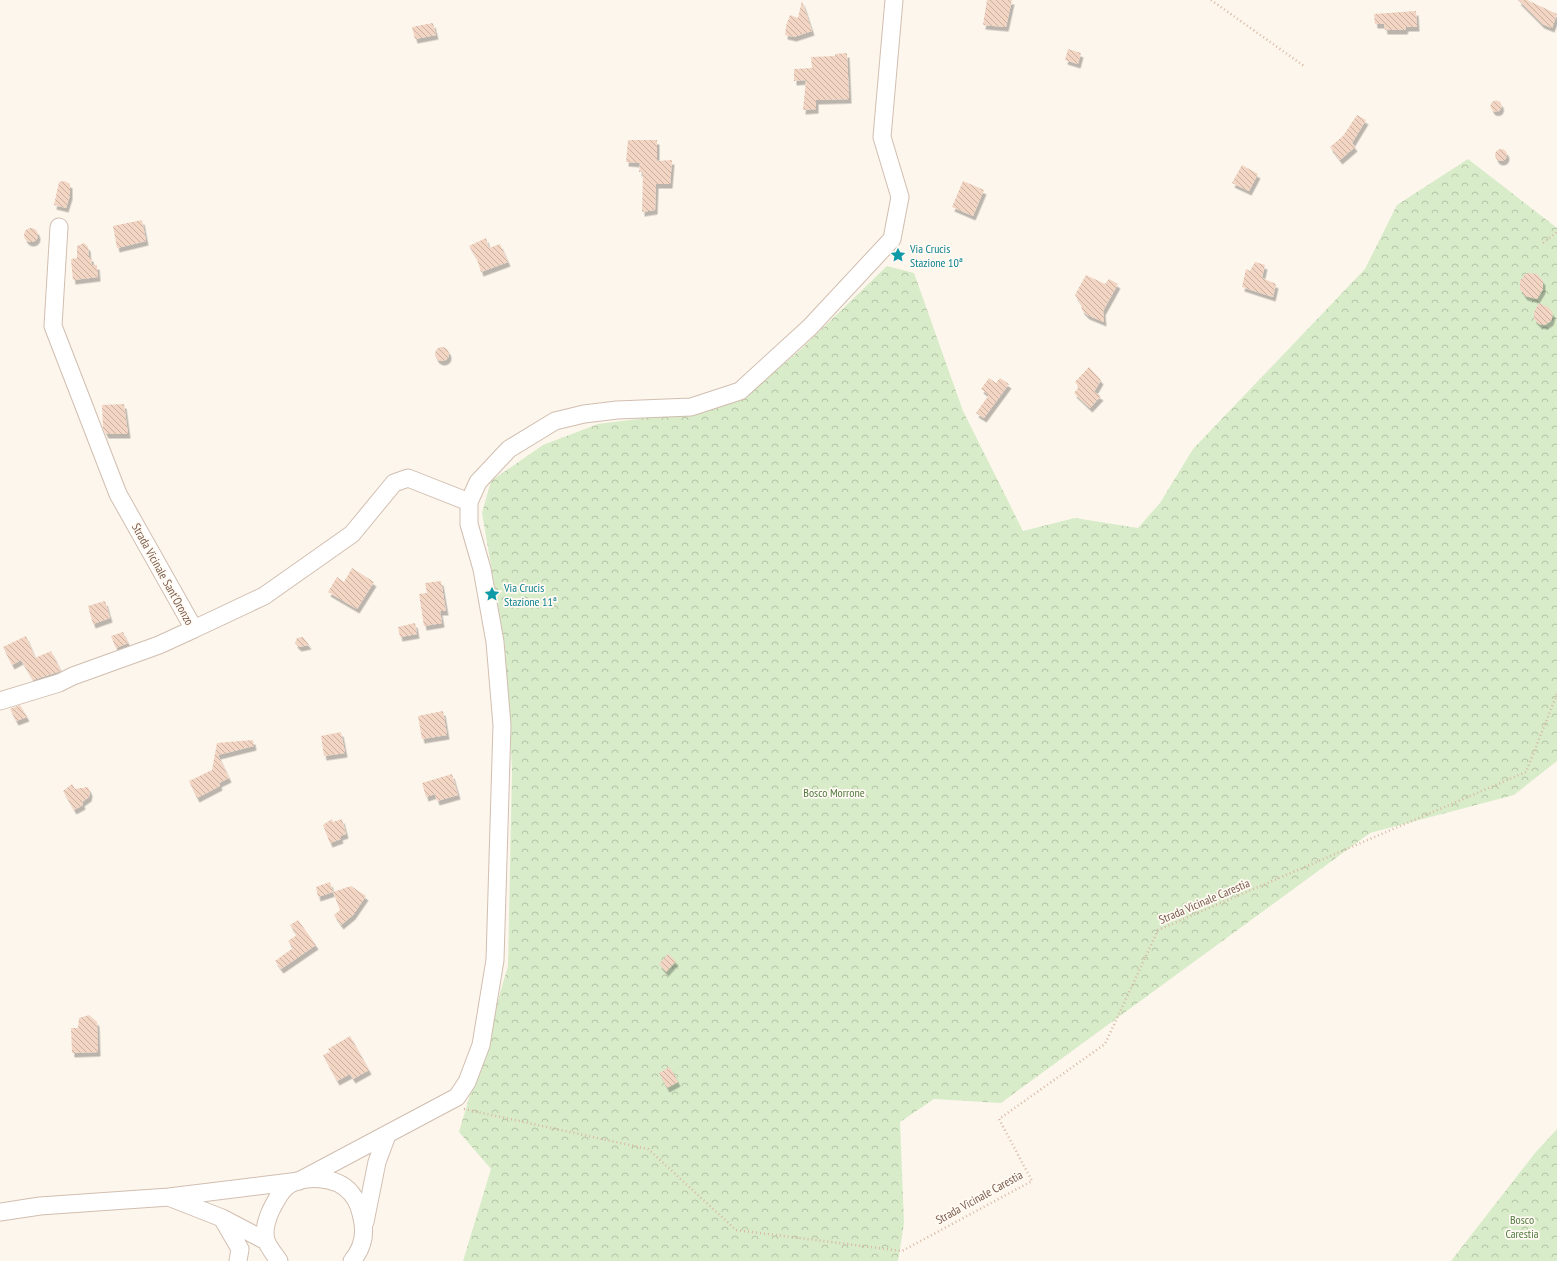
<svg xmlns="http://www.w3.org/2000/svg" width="1557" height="1261" font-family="'PT Sans Narrow',sans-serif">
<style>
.forest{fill:url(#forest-crowns)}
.building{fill:url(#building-back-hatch);filter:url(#shadow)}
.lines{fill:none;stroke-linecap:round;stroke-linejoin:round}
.minor-casing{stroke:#d1beb0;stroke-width:19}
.path{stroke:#d9b8a5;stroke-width:2.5;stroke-dasharray:1 3;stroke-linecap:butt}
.minor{stroke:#fff;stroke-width:17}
.labels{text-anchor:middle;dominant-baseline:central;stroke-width:3.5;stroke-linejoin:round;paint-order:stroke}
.culture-label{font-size:12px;fill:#0d838f;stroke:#fffaf3;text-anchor:start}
.street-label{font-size:12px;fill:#7a5c4d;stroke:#fffaf3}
.park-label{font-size:12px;fill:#537a41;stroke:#fffaf3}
</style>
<defs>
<pattern id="forest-crowns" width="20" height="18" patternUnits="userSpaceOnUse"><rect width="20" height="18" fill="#d8ecc9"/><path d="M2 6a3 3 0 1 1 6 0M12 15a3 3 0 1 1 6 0" fill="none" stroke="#b4c2a5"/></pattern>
<pattern id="building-back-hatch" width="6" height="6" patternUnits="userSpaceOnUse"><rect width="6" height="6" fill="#f3d5c3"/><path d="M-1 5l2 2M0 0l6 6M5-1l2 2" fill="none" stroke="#cab0a1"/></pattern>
<filter id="shadow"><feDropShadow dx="2.5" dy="4.5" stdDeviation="0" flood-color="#0004"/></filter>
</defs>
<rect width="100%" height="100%" fill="#fdf6ec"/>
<path class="forest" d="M1468 159 1557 228V761L1514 795 1370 833 1001 1103 934 1099 900 1122 904 1223 898 1261H463L491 1169 459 1132 508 966 512 769 505 647 482 513 491 481 543 445 598 424 684 413 741 400 800 350 887 266 914 273 963 411 1023 531 1075 518 1138 528 1160 503 1193 449 1365 269 1397 205Z
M1557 1129V1261H1451L1535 1153Z"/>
<path class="building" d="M987 0H1012L1006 27 983 25Z
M1518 0H1527L1557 14 1552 28 1542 24Z
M802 1 812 31 794 37 785 35 786 26 790 15 798 18Z
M1416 11 1417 27H1406L1405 30H1385L1384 24H1375L1374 14Z
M433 23 436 35 415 39 412 27Z
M1068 49 1081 53 1078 64 1065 60Z
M847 53 849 99 816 100V109L803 110 806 80 794 81V69L812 68 811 57 835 56V54Z
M1490.5 106a5.5 5.5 0 1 1 11 0a5.5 5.5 0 1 1-11 0Z
M1357 115 1366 120 1352 143 1355 147 1340 160 1330 147 1343 136Z
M628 140H657V161L672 160 670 184H656L655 210 642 212 643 172H639L640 163 626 162Z
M1495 155a6 6 0 1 1 12 0a6 6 0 1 1-12 0Z
M1242 165 1258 174 1249 191 1232 183Z
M64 181 70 184V195L66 208 54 205 59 182Z
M963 181 984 190 973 216 952 207Z
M142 220 146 241 117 248 113 226Z
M24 235a7 7 0 1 1 14 0a7 7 0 1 1-14 0Z
M486 238 489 248 500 244 508 262 481 272 477 259 469 246Z
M84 243 88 247 89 257H91L92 265H97L98 277 73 280 71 259 77 258V246Z
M1255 262 1265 265 1262 278 1276 284 1273 297 1242 287 1246 269 1250 271Z
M1529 273 1537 274 1543 281V289L1537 299 1525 296 1520 289V281L1525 274Z
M1086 275 1105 284 1109 279 1118 284 1103 311 1104 322 1087 315 1082 310 1081 304 1075 295Z
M1539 303 1549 308 1553 314 1551 321 1545 325 1539 324 1534 319V312Z
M435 354a7 7 0 1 1 14 0a7 7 0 1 1-14 0Z
M1089 367 1101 380 1094 392 1101 396 1090 408 1074 393 1079 387 1075 382Z
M989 378 996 383 1000 378 1009 384 984 418 976 413 989 395 981 389Z
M124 404 128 434H106L103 428 102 405Z
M352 568 374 582 357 609 328 592 337 577 344 582Z
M441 581 446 611H440L442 623 424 626 419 594 427 593 425 583Z
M105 601 110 618 93 624 88 606Z
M415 623 417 634 400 637 398 627Z
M123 632 128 643 116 648 111 636Z
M26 636 35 658 51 651 61 671 33 680 21 660 12 665 3 647Z
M303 637 309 645 299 647 295 643 297 638Z
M20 705 27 717 16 721 10 709Z
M443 711 447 735 422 739 418 716Z
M341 732 345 753 324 756 321 736Z
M253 740 254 746 218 755 229 778 219 783 220 786 197 798 189 781 212 770 217 743Z
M452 774 458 795 437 801 435 794 426 797 422 783Z
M72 784 75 789 88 787 90 792 89 797 82 802 83 805 74 810 63 791Z
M332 819 333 822 342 819 346 834 340 836 341 839 330 843 323 825Z
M330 882 333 892 318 897 316 887Z
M351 886 366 896 353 915 341 925 334 915 340 910 333 892Z
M298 920 316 945 281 969 275 961 293 948 288 941 297 935 290 925Z
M668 954 676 961 666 972 659 964Z
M89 1015 97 1022 98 1052 72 1053 71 1028H78L79 1018Z
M350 1036 369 1070 353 1079 350 1074 337 1081 323 1055 330 1052 328 1049Z
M670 1067 678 1082 667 1088 659 1073Z"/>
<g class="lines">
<defs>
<path id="minor" d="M59 227 53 326 118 494 194 629 264 596 352 534 394 483 408 478 469 502
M0 701 59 683 73 676 159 645 194 629
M171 1198 222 1218 266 1241
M0 1212 40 1206 169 1197 299 1181 457 1097 467 1082 481 1045 495 960 502 725 495 642 482 569 469 524V502L478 482 509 449 555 421 584 414 617 410 691 407 740 391 810 327 892 239 900 197 882 137 894 0
M222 1218 240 1249 238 1261
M365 1222 377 1162 387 1135
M279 1261C275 1255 268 1247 266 1240 263 1230 267 1219 271 1210 275 1203 279 1193 286 1187 303 1174 337 1176 351 1193 358 1201 360 1209 362 1218 366 1234 362 1249 352 1261"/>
</defs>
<use href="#minor" class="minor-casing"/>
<path class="path" d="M1211 0 1304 66
M1543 243 1557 232
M464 1109 648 1149 736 1230 902 1251 1032 1181 999 1119 1105 1044 1158 930 1526 772 1557 694"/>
<use href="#minor" class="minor"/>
</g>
<defs>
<symbol id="sight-bare" viewBox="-9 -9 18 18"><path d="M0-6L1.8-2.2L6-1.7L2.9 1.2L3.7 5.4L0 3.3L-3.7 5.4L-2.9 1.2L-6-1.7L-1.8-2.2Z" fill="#0f9aa8" stroke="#fffaf3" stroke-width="2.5" paint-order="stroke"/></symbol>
</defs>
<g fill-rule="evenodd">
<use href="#sight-bare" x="887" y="244" width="22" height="22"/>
<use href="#sight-bare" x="481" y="583" width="22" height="22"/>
</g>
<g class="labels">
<g class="culture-label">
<text x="910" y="248">Via Crucis<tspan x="910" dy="14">Stazione 10ª</tspan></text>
<text x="504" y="587">Via Crucis<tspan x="504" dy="14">Stazione 11ª</tspan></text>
</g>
<g class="street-label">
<text transform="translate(163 574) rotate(61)">Strada Vicinale Sant'Oronzo</text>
<text transform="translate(1204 901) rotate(-23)">Strada Vicinale Carestia</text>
<text transform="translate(979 1197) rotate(-29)">Strada Vicinale Carestia</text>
</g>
<g class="park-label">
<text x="834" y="792">Bosco Morrone</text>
<text x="1522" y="1219">Bosco<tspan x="1522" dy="14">Carestia</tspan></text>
</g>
</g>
</svg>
